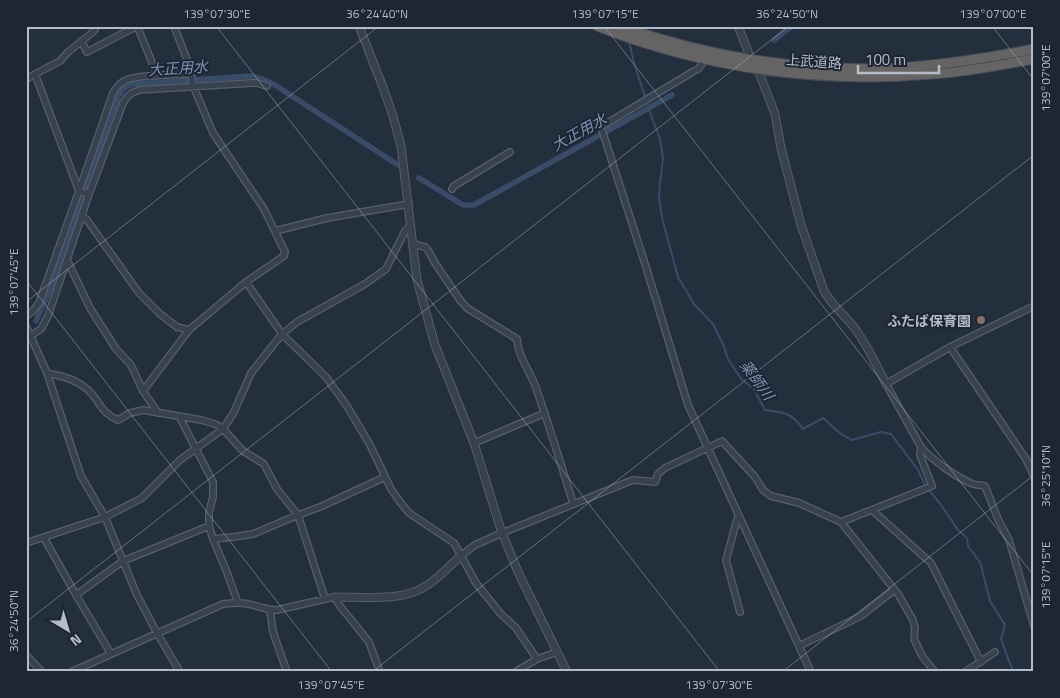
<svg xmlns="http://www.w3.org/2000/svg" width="1060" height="698" font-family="'Titillium Web','Noto Sans JP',sans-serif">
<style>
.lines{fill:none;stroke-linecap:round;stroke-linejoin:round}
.stream{stroke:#394c67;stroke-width:2}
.canal{stroke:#394c67;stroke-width:5.5}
.minor-casing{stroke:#565f6c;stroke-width:8}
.tertiary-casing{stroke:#565f6c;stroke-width:9}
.trunk-casing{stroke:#434c59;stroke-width:11}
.minor{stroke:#38414e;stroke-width:5.5}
.tertiary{stroke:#38414e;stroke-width:7}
.trunk{stroke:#656462;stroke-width:9}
.ticks{fill:none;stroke:#b4bcc9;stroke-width:1;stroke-opacity:0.45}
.education-dot{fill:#8d6e63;stroke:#1d2633;stroke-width:2}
.labels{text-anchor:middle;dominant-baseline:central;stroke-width:4;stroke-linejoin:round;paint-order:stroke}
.street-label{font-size:14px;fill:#b4bcc9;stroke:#1d2633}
.poi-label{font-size:14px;font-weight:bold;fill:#b4bcc9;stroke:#1d2633;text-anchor:end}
.water-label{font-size:15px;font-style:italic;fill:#7c92b1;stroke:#1d2633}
.neatline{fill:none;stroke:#b4bcc9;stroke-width:2}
.ticks-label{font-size:12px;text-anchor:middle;fill:#b4bcc9}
</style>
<rect width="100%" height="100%" fill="#242f3e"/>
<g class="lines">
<path class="stream" d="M629 41 634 63 652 118 660 139 663 158 660 184 659 197 662 218 678 277 694 304 713 324 723 344 728 359 741 379 754 389 765 410C784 412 792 413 803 429L823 418 841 434 852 440 881 432 891 434 918 470 925 485 941 505 958 530 967 538 968 546 980 562 990 601 1005 625 1001 639 1010 664 1014 672"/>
<path class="canal" d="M774 40 792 26
M419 178 463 205H474L672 95
M36 321 49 292 68 242 85 188 118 97 124 88 133 84 251 76 262 79 275 85 398 165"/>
<defs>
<path id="minor" d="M137 26 156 72V76
M81 41 87 52 137 26
M705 60 698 69 694 71 601 127 646 267 688 405 811 672
M35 74 79 191 89 194
M26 79 60 61 68 52 93 32 97 26
M452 189 454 186 510 152
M82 216 87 220 139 293 160 314 177 327 189 330
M275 231 327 218 409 204
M413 244 425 247 428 250 435 263 460 300 467 308 517 339C518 356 529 370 535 385 549 425 561 464 573 503
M67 260 90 308 116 349 131 365 143 391 158 413
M246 282 282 334 326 377 347 406 370 445 391 489 400 502 409 513 454 543 476 583 500 613 516 628 537 659
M1034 306 950 347 886 384 921 447C932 460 957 478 973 484 976 485 981 485 985 486L998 519 1009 540 1034 626
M26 316 33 311 39 303 79 191 113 93C116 88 119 84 124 81 136 74 176 75 191 74
M26 326 47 373 81 476 105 517 137 595 157 633 180 672
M26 339 41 329 48 316 89 194 123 103 128 96 132 93 139 90 252 83H256L267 86
M950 347 1026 459 1034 476
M47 373C62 376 75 379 87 389 100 400 100 413 118 420L130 413 143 410 201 420 215 424 223 429 243 451 264 464 277 489 298 515 325 599
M143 391 189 330 246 282 284 256 285 252 264 209 213 133 192 83 191 70 174 26
M179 416 213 482V497L209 512V526
M474 443 545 413
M872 510 931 563 981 662
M738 516 726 560 740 612
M841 522 932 486 920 455 921 447
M44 538 76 595 111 654
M213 539 233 537 253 534 298 515 320 507 385 477
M26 543 105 517 142 498 180 460 223 429 234 412 251 373 282 334 297 322 365 284 386 269 405 231 411 225
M462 555 475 545 502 533 633 480 655 482 658 474 665 468 722 441 755 477 763 490 771 496 799 503 841 522 898 594 913 620 915 628 914 639 922 656 935 672
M76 595 123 561 209 526 213 539 226 570 238 603
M270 610 273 632 287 672
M799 646 861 616 894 590
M26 655 42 672
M71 672 223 604C231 603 240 602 248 604 258 606 267 610 277 610L334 597 340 606 369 642 380 672
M515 672 537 659 557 652
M965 672 995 652"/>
<path id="tertiary" d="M359 26 384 90 393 116 401 146 417 280 435 345 474 443 502 533 519 574 567 672
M738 26 751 59 760 75 775 114 781 148 801 225 824 291C833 307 846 316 856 330 868 347 877 366 886 384
M334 597C363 597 402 602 426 586 439 578 450 565 462 555"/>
<path id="trunk" d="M597 26C703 68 818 84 932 74 966 72 1000 65 1034 59
M620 26C707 57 802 72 895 68 942 65 988 58 1034 49"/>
</defs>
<use href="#minor" class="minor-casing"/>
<use href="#tertiary" class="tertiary-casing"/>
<use href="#trunk" class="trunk-casing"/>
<use href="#minor" class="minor"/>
<use href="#tertiary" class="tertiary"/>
<use href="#trunk" class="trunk"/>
</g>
<path class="ticks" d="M216 26 720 672M604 26 1034 576M992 26 1034 80M26 280 332 672M26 302 379 26M26 622 789 26M372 672 1034 155M782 672 1034 475"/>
<circle class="education-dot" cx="981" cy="320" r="5"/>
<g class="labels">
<g class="street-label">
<text transform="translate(814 61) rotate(4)">上武道路</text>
</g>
<g class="poi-label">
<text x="971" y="320">ふたば保育園</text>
</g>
<g class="water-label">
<text transform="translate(178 68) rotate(-4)">大正用水</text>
<text transform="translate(579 132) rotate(-29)">大正用水</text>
<text transform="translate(757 380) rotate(54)">薬師川</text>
</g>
</g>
<rect width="1060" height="698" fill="none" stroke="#1d2633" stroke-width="55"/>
<g transform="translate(68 630) rotate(142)" stroke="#1d2633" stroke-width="4" paint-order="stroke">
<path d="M0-4L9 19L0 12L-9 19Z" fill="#b4bcc9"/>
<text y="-8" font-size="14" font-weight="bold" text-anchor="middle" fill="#b4bcc9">N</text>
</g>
<path d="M858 65v8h81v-8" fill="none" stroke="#b4bcc9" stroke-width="2.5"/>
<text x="865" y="65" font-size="15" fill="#b4bcc9" stroke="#1d2633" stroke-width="4" paint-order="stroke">100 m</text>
<rect x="28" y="28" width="1004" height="642" class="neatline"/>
<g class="ticks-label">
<text x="217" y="18">139°07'30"E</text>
<text x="377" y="18">36°24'40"N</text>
<text x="605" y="18">139°07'15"E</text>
<text x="787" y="18">36°24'50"N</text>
<text x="993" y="18">139°07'00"E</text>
<text transform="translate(1046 78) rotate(-90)" y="4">139°07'00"E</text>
<text transform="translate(14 282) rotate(-90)" y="4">139°07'45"E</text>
<text transform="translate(1046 476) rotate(-90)" y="4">36°25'10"N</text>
<text transform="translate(1046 575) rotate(-90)" y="4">139°07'15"E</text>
<text transform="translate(14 621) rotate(-90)" y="4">36°24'50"N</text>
<text x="331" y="689">139°07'45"E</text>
<text x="719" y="689">139°07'30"E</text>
</g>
</svg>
